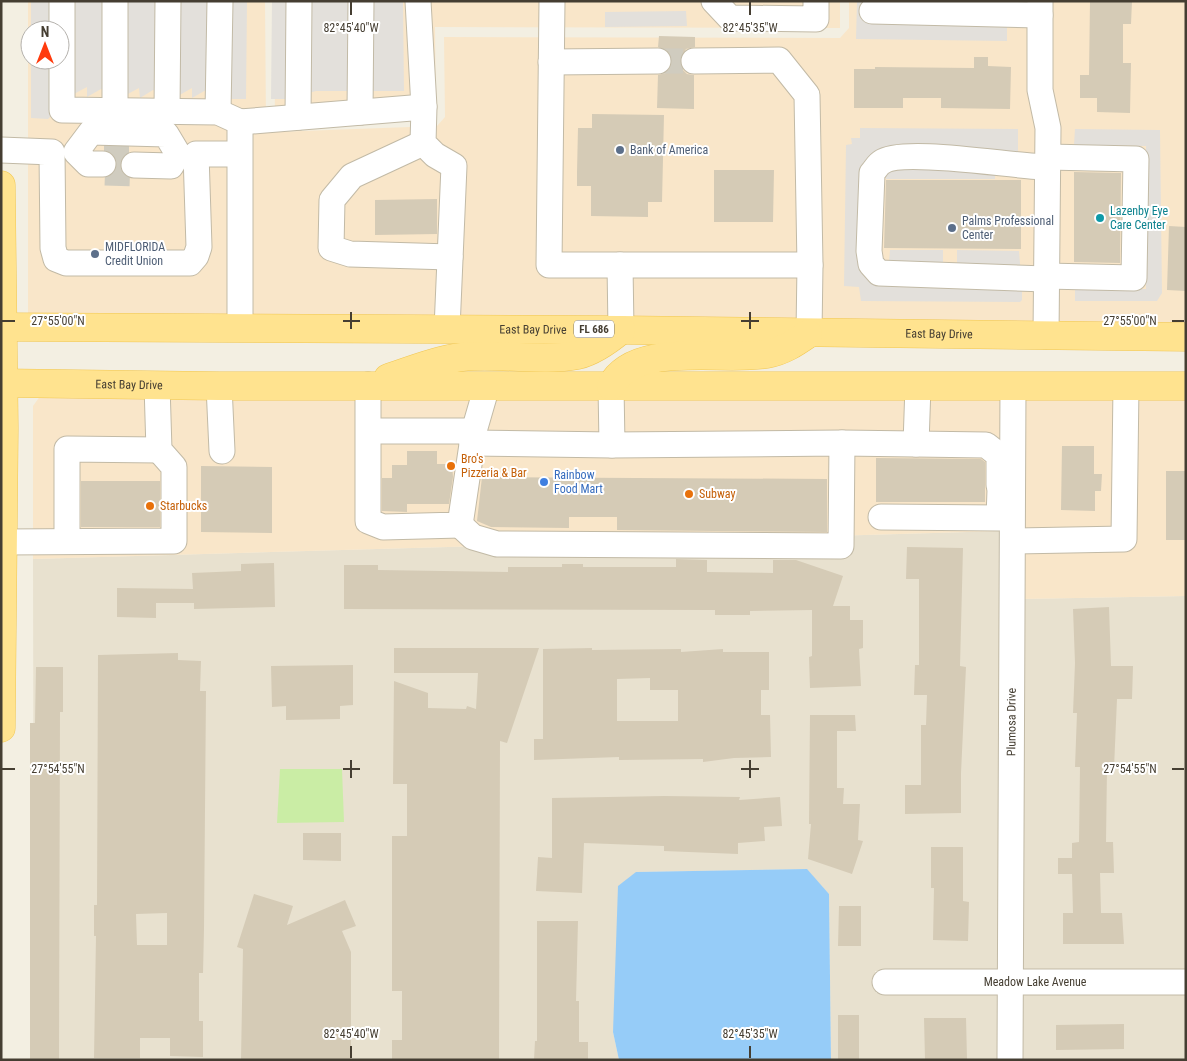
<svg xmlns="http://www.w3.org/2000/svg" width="1187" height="1061" font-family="'Roboto Condensed',sans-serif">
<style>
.residential{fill:#e8e1cf}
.commercial{fill:#f9e6c9;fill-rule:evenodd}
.green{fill:#caeda5}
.parking{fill:#e3e0db}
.water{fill:#96ccf8}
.building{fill:#d5cbb6;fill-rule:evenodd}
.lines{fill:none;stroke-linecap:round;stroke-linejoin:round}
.minor-tunnel{stroke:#d0ccbf;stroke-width:25;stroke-dasharray:25 12;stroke-linecap:butt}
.minor-casing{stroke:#c2baa6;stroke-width:27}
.major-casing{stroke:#f1c752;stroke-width:29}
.minor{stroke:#fff;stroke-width:25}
.major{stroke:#ffe38f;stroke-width:28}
.ticks{fill:none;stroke:#453e32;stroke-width:2}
.service-dot{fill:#5c6f8a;stroke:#fff;stroke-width:2}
.culture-dot{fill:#0f9aa8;stroke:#fff;stroke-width:2}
.food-dot{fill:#e8710a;stroke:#fff;stroke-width:2}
.shop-dot{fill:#3f7fe0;stroke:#fff;stroke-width:2}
.labels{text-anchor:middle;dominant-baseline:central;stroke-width:4;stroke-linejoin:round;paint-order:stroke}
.shield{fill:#fff;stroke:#7d7870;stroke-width:1}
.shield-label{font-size:11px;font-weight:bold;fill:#453e32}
.service-label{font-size:12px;fill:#4e5e75;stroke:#fff;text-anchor:start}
.culture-label{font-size:12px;fill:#0d838f;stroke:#fff;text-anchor:start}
.street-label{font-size:12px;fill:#453e32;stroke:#fff}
.food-label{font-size:12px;fill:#c56008;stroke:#fff;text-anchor:start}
.shop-label{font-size:12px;fill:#366cbe;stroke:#fff;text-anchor:start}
.ticks-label{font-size:12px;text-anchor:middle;fill:#453e32;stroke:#fff;stroke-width:4;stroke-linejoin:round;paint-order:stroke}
</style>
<rect width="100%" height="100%" fill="#f3efe2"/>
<path class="residential" d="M1002 531 1000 970 875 971 876 993 1000 992V1060H831L829 894 806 869 636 872 613 1032 619 1060H34L33 559Z
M1186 596V971L1020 970 1022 599Z
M1020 992 1186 993V1060H1020Z"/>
<path class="commercial" d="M28 1H265L266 122 275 132 437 126 445 117 444 37 840 38 849 28V1H1030L1038 129 1035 324 617 318 28 316ZM30 30H60V60H30Z
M274 1H840V28L435 27 436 117 275 122Z
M1050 1H1186V326L1056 325Z
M41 395 1003 397 1002 531 33 559V406Z
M1023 397 1186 398V596L1022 599Z"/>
<path class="green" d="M280 769H342L344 822 277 823Z"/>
<path class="parking" d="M31 1H247L246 99H231L206 90 192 98V88L176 97 153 90 140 98 139 88 124 96 101 89 87 97V87L72 95 48 119 31 118V60H60V30H31Z
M272 1H403L404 91H316L286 99H271Z
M857 1H1007V41L856 39Z
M686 11 687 26 605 27V12Z
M860 128 1018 129V152L995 165V179H886L885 165 879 261 889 262 890 250H943V264L957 265V250L1019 251 1022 287V300L1020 302 861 301 859 287 844 286 846 145 852 144 851 138H860Z
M1075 129 1160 130 1162 293 1157 301H1075V288L1146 289V146L1074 145Z"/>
<path class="water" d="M807 869 829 894 831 1060H619L613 1032 618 886 636 872Z"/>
<path class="building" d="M1090 1H1132L1131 24H1123V63H1131L1130 113 1097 112V98H1080V75H1089Z
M659 36 695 37V47L686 49 680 61 682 69 687 74 694 75V109L657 108 658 75 666 73 672 61 670 53 658 47Z
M974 57H988V66L1011 67 1010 109 941 108V98H903V108H854V69H875V67L974 68Z
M592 114 664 115 662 202H648V217L591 216V186H577V172L578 128H592Z
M714 170H774L773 222H714Z
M1074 172 1121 173 1120 263 1074 262Z
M886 180H1021V249L884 248Z
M437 199V234L375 235V200Z
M1169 226 1186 227V291L1167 290Z
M1062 446H1094V474H1102L1101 491H1095V511L1061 510Z
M407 451H437V464H452L453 477 449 504H407V512L382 511V478H392V465H407Z
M876 458 981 459 985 462V502H876Z
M201 466 272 467V533L201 532Z
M1166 471H1186V540H1166Z
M482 477 827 479V532L617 530V517H569V528L491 527 477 521Z
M81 481H160V527H81Z
M907 547 963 548 960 666 966 667 961 773V813L905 814V785H921V725H926L927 695H914L915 665H919V579H906Z
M676 559 707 560V572L773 573V560H796L843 576 833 606H850V620H863V648L859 649 861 686 810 688 809 657 812 656V610L750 611V615H715V610L344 609V565H378V570L508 572V567H562V564H583V567H676Z
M274 563 275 607 194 609V603H156V618L117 617V588L193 589 192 573 241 571V564Z
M1109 607 1111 666H1133L1132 699H1117L1114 768H1107L1106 842H1113L1114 873H1100L1101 913H1122L1124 944H1063V913H1073L1072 874H1058V858H1072V843L1079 842 1080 767H1075L1077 713H1073L1075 663 1073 609Z
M394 648H539L507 743 500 741 499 1060H392V1040H402V991H392V836H407V784H393L394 681 428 693V708L466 709 467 706 476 709 478 673H394Z
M592 648V650L681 649V652L723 649V652H769V690H761V715H770L771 757 734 758 703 762V759L619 760V757L534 760V739H543V649ZM650 678V690H678V721H617V679Z
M178 653V660L201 661 200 691H206L204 929 203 973H199V1021H203V1057L170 1056V1038H140V1058H94L96 936H94V905H97L98 655ZM167 913V945H137L136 914Z
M353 665V705L340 706V719L286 720V706L272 707 271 666Z
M36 667H63V712H60L59 1060H30V723H35Z
M810 715H855L856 731H837V788H844L843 804H860L858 840 863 841 852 874 808 859 811 824H809Z
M664 796 740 797 739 800 780 797 782 826 764 827 765 841 738 843V854L664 851V846L584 843 582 893 536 891 538 857 552 858V798Z
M303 833H341V861L303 860Z
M931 847H963V901L969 902 968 941 933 940 934 888H931Z
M254 894 293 906 287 925 345 900 356 926 342 931 351 952V1060H241L243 949 237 947Z
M839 906H861V946H838Z
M537 921H578L576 1001H579V1042H588V1060H534L535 1041H537Z
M838 1015H859V1060H838Z
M924 1018H966L967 1059H925Z
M1124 1024V1049L1056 1050V1025Z"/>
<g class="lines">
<path class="minor-tunnel" d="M658 61H694
M104 153H135
M105 173 134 174"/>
<defs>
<g id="minor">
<path d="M62 1V110L218 112 240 122V328"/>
<path d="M115 1V111"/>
<path d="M418 1 424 107 423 143 435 155 454 166 447 329"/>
<path d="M552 1 549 265H810L807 95 779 60 694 61"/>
<path d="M714 1 730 18 816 19V1"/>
<path d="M1040 1V90L1048 128 1046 336"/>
<path d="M872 11 1040 15"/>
<path d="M551 62 658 61"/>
<path d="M167 111 168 1"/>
<path d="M218 112 220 1"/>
<path d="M360 112 361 1"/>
<path d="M298 117 299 1"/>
<path d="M240 122 424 107"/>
<path d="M423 143 352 176 332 200 331 248 350 254 450 257"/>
<path d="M1 150 52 152 53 248 56 259 66 263H190L196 256 199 247 196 154H239"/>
<path d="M103 164H88L76 152 91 132 166 134 178 154 171 166 134 165"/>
<path d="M620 265 621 330"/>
<path d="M1046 276 1134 278 1136 159 1048 157"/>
<path d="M1046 279 879 273 871 264 869 251 872 173C875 170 878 164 882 162 903 147 1016 167 1047 167"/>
<path d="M809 333 810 265"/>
<path d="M368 385V521L383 527 460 525 474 431H368"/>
<path d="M219 386 222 451"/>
<path d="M474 431 487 386"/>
<path d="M472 443 612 445"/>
<path d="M842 443 916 444 918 386"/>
<path d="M916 444 986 445 999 455V485"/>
<path d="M881 517 999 518 1000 490"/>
<path d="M460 525 473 537 497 544 841 546 842 443 612 445 611 386"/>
<path d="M67 541V449L159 450"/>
<path d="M1013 541 1124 539 1126 386"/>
<path d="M3 542 174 541V467L159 450 157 385"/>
<path id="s1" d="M885 982H1186"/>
<path id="s2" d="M1010 1060 1013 386"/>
</g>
<g id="major">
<path d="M1 185 4 428 1 728"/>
<path id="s3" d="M1 327 621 330 1186 337"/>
<path d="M388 378C412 370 437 360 462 357 500 353 541 362 578 355 594 351 609 340 621 330"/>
<path id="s4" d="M1 383 219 386H1186"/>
<path d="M611 386C635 340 723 362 767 354 783 351 795 343 808 334"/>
</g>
</defs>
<use href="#minor" class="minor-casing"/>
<use href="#major" class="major-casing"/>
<use href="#minor" class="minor"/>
<use href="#major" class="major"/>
</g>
<path class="ticks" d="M351 2V15M750 2V15M351 312V329M750 312V329M2 321H15M343 321H360M741 321H759M1172 321H1184M351 760V778M750 760V778M2 769H15M343 769H360M741 769H759M1172 769H1184M351 1046V1058M750 1046V1058"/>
<g class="service-dot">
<circle cx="620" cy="150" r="5"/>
<circle cx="952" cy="228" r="5"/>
<circle cx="95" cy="254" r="5"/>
</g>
<circle class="culture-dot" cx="1100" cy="218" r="5"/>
<g class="food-dot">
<circle cx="451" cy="466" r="5"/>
<circle cx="689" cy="494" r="5"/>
<circle cx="150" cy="506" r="5"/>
</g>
<circle class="shop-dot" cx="544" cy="482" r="5"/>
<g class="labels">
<rect class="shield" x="574" y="320.5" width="40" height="17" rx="4"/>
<g class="shield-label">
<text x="594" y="329">FL 686</text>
</g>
<g class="service-label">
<text x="630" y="150">Bank of America</text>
<text x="962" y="221">Palms Professional<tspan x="962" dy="14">Center</tspan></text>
<text x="105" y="247">MIDFLORIDA<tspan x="105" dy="14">Credit Union</tspan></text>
</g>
<g class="culture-label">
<text x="1110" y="211">Lazenby Eye<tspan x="1110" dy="14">Care Center</tspan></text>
</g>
<g class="street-label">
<text stroke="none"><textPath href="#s3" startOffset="532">East Bay Drive</textPath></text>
<text stroke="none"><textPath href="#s3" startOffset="938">East Bay Drive</textPath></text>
<text stroke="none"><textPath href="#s4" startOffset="128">East Bay Drive</textPath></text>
<text stroke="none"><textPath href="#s2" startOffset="338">Plumosa Drive</textPath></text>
<text stroke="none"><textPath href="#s1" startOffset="150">Meadow Lake Avenue</textPath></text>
</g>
<g class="food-label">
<text x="461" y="459">Bro's<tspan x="461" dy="14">Pizzeria &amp; Bar</tspan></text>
<text x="699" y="494">Subway</text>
<text x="160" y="506">Starbucks</text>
</g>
<g class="shop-label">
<text x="554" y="475">Rainbow<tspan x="554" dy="14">Food Mart</tspan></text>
</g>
</g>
<g class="ticks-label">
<text x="351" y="32">82°45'40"W</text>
<text x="750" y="32">82°45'35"W</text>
<text x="58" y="325">27°55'00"N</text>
<text x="1130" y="325">27°55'00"N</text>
<text x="58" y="773">27°54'55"N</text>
<text x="1130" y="773">27°54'55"N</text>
<text x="351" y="1038">82°45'40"W</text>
<text x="750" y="1038">82°45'35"W</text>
</g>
<rect width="1187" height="1061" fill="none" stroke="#453e32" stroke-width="5"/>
<g transform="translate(45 45)"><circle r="24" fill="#ffffff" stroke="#b5b2ad"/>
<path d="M0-4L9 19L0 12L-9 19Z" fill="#ff3b0d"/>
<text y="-8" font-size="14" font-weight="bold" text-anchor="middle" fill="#453e32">N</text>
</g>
</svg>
